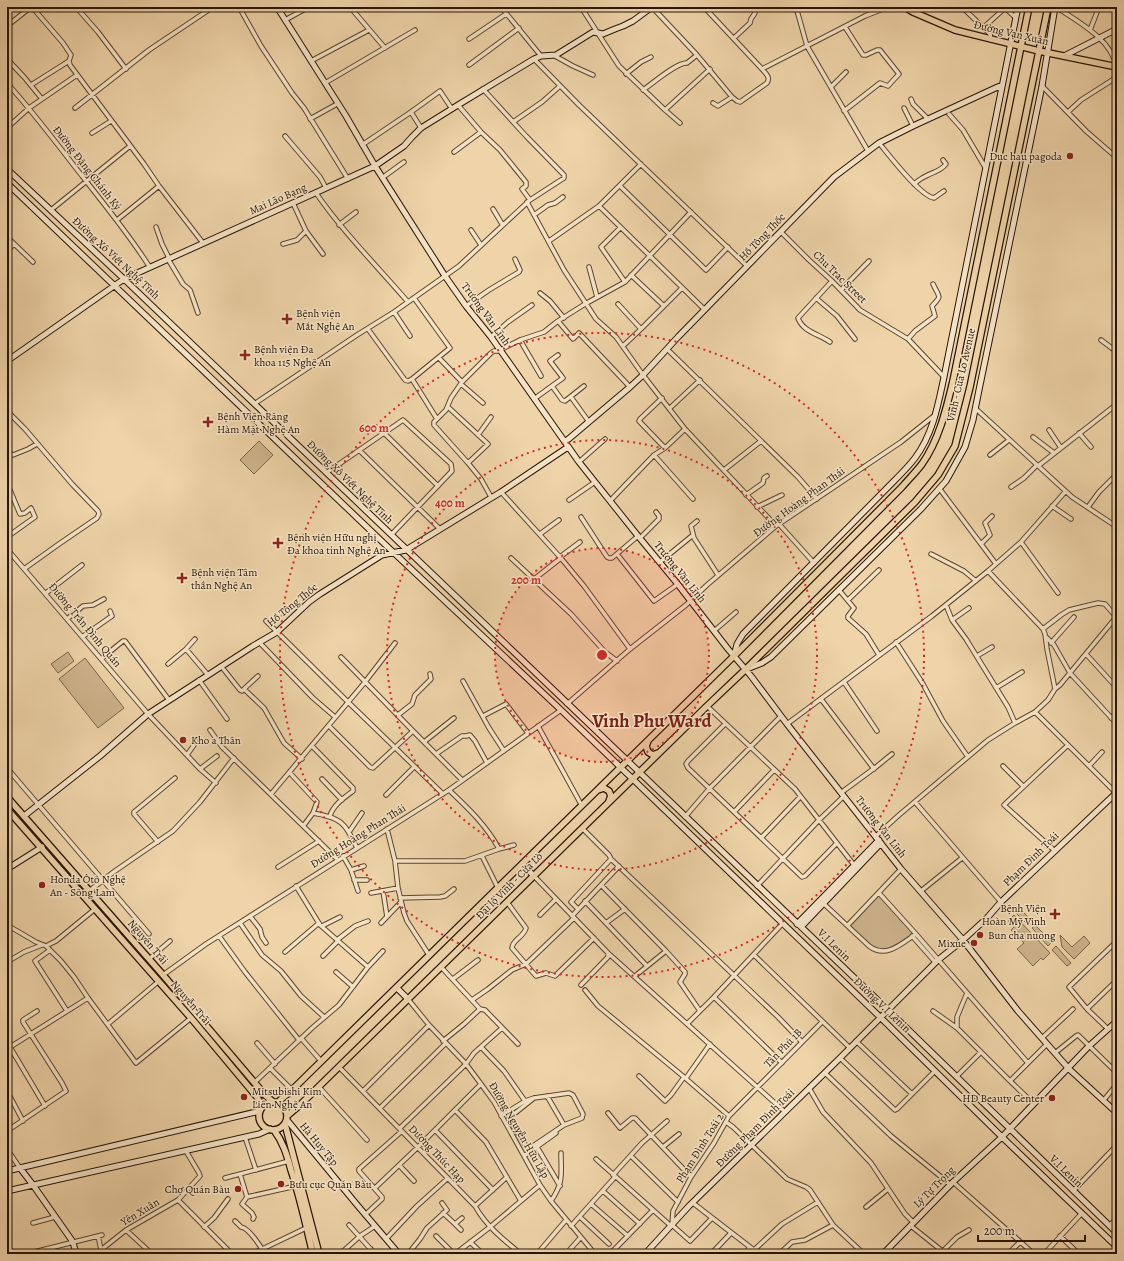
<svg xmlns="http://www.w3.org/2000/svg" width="1124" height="1261" font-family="Alegreya,serif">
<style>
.green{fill:#cdb48d;stroke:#7a6548}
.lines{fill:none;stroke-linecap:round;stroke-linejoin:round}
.canal{stroke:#ab9371;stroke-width:4}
.street-casing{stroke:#5a462d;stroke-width:5.5}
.secondary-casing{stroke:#281604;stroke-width:7}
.primary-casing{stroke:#281604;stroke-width:8}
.street{stroke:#f5e3c7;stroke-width:3.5}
.secondary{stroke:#f5e3c7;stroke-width:5}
.primary{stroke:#efd4a9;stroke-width:5.5}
.ring{fill:none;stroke:#d62828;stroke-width:2;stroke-dasharray:2 4}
.poi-dot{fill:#8f2418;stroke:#f5e3c7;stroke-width:1.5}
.labels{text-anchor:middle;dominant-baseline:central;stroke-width:3;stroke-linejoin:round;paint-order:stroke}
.street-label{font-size:11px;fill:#281604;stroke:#f5e3c7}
.poi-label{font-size:11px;fill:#281604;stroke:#f5e3c7;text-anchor:start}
.town-label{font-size:19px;font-weight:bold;fill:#7a1f14;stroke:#f5e3c7}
.centre{fill:#d62828;stroke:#f5e3c7;stroke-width:2}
.ring-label{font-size:12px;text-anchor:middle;font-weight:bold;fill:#d62828;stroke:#f5e3c7;stroke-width:3;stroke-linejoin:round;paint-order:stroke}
</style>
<rect width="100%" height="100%" fill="#efd4a9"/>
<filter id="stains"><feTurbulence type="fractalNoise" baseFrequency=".005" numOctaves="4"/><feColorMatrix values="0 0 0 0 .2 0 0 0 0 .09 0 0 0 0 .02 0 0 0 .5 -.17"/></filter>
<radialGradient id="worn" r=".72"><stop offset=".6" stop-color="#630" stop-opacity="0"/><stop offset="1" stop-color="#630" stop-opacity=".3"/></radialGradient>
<path class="green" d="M259 441 273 455 254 474 240 460Z
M68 652 74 661 58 673 51 664Z
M85 658 124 708 98 728 59 679Z
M879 893 916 934 893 950H875L848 925Z
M1020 909 1033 922 1029 926 1016 913Z
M1014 915 1050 953 1043 960 1041 958 1033 966 1017 949 1024 943 1011 930 1014 927 1008 921Z
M1035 925 1052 942 1048 946 1032 928Z
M1060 935 1072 947 1084 936 1090 943 1074 959 1062 947Z
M1056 946 1071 963 1067 966 1052 950Z"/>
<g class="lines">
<path class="canal" d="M7 825 9 824"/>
<defs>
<path id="street" d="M32 7 63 43 71 55 69 61 70 65 144 164 159 186 203 243
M76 7 98 32 126 69
M239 7 261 46 292 93 304 108 348 179
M350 7 385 48
M501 7 541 56
M581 7 619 66 665 110 710 69
M652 7 697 55 732 97 737 101 740 102 767 83C771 77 765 73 762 69L704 7
M796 7 807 46 868 151
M962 7 990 34 991 40
M1004 7 1016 18
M1056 7C1077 21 1113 40 1116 67
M285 20 309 7
M7 26 31 7
M983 28 1006 7
M1090 30 1099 7
M734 38 750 23 751 19 755 13 754 7
M469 39 506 14
M555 56 573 66 593 75
M7 59 24 77 42 99
M534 59 579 105 747 266
M311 61 369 30
M469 65 519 28
M762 69 865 16 888 7
M626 74 641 62 651 57
M7 83C35 114 60 148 86 181 108 209 130 236 149 266
M325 83 415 30
M31 85 69 61
M1042 86 1086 131 1117 158
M831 87 846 72
M643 90C652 84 677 62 687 63L697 55
M911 99 913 104 928 119
M713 103 718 106 732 97
M458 105 481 132 500 150 526 182V186L522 189 530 200
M75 108 149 50 213 7
M904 108 913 126
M665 110 680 123
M844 111 880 83 888 86 899 74 880 50H877L866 55H863L845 27
M1068 112 1081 100 1117 77
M949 114 963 130 985 167
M310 119 337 104
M513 122 542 102 560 86
M7 128 29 108 77 75
M421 128 411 112 440 91 452 109
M92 133 111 121
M285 136 320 177 326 188
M879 143C889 155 920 196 934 198L944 191
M362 145 411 112
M454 152 481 132
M382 178 404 162
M914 184C918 181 921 178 926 176 933 172 941 171 946 164L943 160
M620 186 706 270 728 247
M316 193C343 232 377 266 408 302
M527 202 564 270 596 319 616 337 643 375 685 429 776 526
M293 203 306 231 323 254
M599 206 705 310
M493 209 502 224
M51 210 130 146
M534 215 548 205 555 203 563 197
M117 220 159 186
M339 225 356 212
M156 227 162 244 169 258
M620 228 601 247 625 282
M471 230 481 245
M781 232 809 260 832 281 860 310 908 339 944 377
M7 237 33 262
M549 241 599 206 641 164
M283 244 297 240 306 231
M7 251 14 244
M168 259 183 284 190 290 198 313
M589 267 597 297
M631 275 664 306
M841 290 869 261
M540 293 550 301 564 318
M816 298 837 316 855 339
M618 304 641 329 682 288
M466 306 489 290 519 272 520 270 515 259
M394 312 410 336
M558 321 573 339 579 333 630 387
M368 329 405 380 408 381 412 379 450 348 414 298
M491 337 508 322 532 305
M908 339 915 331 935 316 932 306C942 295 940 299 933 284
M520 340 541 376
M1101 340 1117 352
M830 342C819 334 803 332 798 318L832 281
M623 346 641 329
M667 349 798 477 817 499
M439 358 462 382
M412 379 437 419
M461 384 483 403
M552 386 562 400 565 401 584 386
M571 397 589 422
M662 398 640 419 639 421 665 448
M534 399 563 378 550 361 558 355
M254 404 357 335 394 312 445 276 459 266 530 200 564 178V175L526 136 483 89
M448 407 488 444 487 445 468 463
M670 408 700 380
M975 408 1072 497 1117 527
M7 411 25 429 72 484 98 511 99 514 97 518 59 544 24 569
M1049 430 1061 448
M384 433 438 486
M1079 433 1091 447
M478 435 491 417
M1033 437 1054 453
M7 449 11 454 13 455 28 449 37 444
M359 450 440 529
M654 455 693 499
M990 455 1009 440
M579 462 605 439
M1038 466 1117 404
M724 470 761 441
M326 473 403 420 451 464 452 471 391 535
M7 483 20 514 25 513 31 508 35 517 7 537
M1011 487 1024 478 1037 465
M939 488 996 564
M501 492 560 557 584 586 630 649
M746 495 763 483 764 478 767 476
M491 497 481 479 468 463 434 425V422L446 410 451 398 462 382 491 353 494 351H498L520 340 544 332 558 321 585 304 625 282 691 212
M569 500 595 482
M610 501 654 455 665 448 685 429
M7 502 13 497
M1052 506 1071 519
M757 507 782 495
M1088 507 1099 492 1115 476
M581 517 607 557 609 558H612L638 536
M697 521 691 526 694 538 718 575
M779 524 814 563
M540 534 559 520
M640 538 659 519V516L656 512
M1021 542 1058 593
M981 544 990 535 985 523 992 516
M7 549 148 714 200 769 216 783
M617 554 654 601 678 584
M931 554 964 571 976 581
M560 557 580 542
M511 558 571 614 605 652 617 661
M660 562 693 535
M988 571 1043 629 1045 634 1047 649 1055 689
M533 580 561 558
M839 590 854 608 848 616V618L866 634 879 655
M46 593 82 565
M848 600 879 570
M946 605 952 620 966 639 1008 707 1015 723
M67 619 83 606 93 605 104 599
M952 620 969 608
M266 621 348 702 443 794
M1043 629 1061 615 1069 610 1098 603 1105 604 1117 618
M714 631 736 612
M82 637 112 616 110 611
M1046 637 1054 645 1070 673 1117 724
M259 642 313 698 335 717
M896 642 923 684 943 721 968 757
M1051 643 1074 617
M186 649 208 675
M1086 654 1117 688
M977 656 992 647
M341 657 413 731 462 780
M101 659 123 641H125L169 700
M168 664 186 649 195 639
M221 666 240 690 242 691 244 689 264 708 284 743 302 759
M199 680 227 719
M463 681 489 728 504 751
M844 682 877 731
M996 688 1022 672
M244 689 258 676
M821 699 874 769
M567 704 630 649 686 605 707 585 776 526 901 442 935 415
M707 706 795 789 854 865
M1035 712 1115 792
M398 715 412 704 415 695 431 679 430 674
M483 716 506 704 528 733
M1111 718 1117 712
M725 724 688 761 686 764 688 768 802 877 805 876 837 843
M787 724 932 616 988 571 1021 542 1065 492
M329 726 370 767 373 768 413 731
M538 726 582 806
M210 730 222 747 338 860
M424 742 454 718
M312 746 353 788V791C345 797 333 805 330 816
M436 754 462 736H466L470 735 475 741 487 763
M187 755 194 745 195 740
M1003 766 1023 786
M1089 766 1102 752
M7 768 149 934
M200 769 217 756
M290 773 317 802 313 813 304 825
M322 779 342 800
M842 792 876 767 892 754
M271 794 365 682 395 643
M386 795 414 767
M915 802 1001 902
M734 812 774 770
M313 813C342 818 344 822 357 848
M685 817 709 789 781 716
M582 828 609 855 611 859 778 1017 802 1042
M387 829 395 861 398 888 404 913 407 921 429 955
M349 832 362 813
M876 836 899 815 988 740 1015 723 1035 712 1048 700 1055 689 1060 685 1117 616
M761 838 800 797
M158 842 134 814V812L175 778
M499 849 514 845
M1055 851 1004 805 1068 745
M343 856 351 870 358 891
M482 856 498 888
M395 861H465L499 849C487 826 468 808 449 790
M278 867 319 841
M351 870 364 866
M534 876 608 953V957L581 985
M354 880H367
M601 885 666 951 685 972V974L680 982 700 1011
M296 886 320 925 368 967
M757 886 819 820 844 796
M89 891 115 871 173 831 200 802 234 758
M383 891 387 917
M921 891 962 858
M371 893 398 888
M879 893 916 934 1028 1063
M400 898 440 897 445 896 454 889
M585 901 647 966
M507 902 526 928C524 937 512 940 512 948L536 976 546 973 555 976 594 938
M823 903 869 946C886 959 901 944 916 934
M578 909 571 902 611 859
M540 915 556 899
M250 916 260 929 262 937 266 943
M572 916 619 866
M240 923 262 955 281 971 301 996 324 1017
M381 923 401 902
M606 923 625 909
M7 925 36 942 46 946 61 961 74 977 88 998 136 1063 191 1018
M848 925 901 869
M322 926 340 917
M219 936 245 972 299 1040
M912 936 935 962
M337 940 355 926 368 921
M46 946 56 941 95 909
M50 950 35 961 67 1011
M285 952 319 923
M608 953 785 1112
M754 955 850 1048
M323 956 338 941
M149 959 170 941
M7 962 24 952 42 945
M441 967 480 1009 485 1010 518 1044
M336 972 353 987
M163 975 206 944 449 790 561 710
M635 976 666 951
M453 979 478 960
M585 990 598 1006 684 1077 729 1116
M714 997 782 1063
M408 999 429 1025 466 1064 481 1084 494 1102 540 1185 551 1201 595 1254
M472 1000 488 989 512 970 526 964 574 918
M1087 1009 1117 980
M933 1011 957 1028 1010 1081 1047 1044
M108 1024 159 981
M687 1024 714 997 783 923
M957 1028V1017L967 993
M1108 1029 1087 1009 1069 987 1117 941
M301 1038 321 1061
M1042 1038 1073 1009
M443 1041 464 1024 480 1009
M856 1041 912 1094
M7 1042 45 1106
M257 1043 275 1064
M481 1047 504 1071 525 1101 534 1098 569 1093 573 1095 583 1114 582 1118 564 1125 530 1148H527L509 1118 534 1098
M7 1049 88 998
M1055 1053 1076 1036 1078 1035 1117 1073
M840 1058 895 1110 897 1109 935 1071
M339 1067 475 1206C486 1226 504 1240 521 1254
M270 1068 292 1090
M825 1073 891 1136 951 1185
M639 1076 665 1101 671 1095 684 1077
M956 1077 980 1053
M686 1078 710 1044
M1010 1081 1034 1104
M254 1083 312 1028 339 1005 368 967 383 951
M319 1087 367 1140
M809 1088 823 1112 871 1163 905 1214 913 1222
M7 1091 23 1121
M363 1091 429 1025
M547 1096 564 1125
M1103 1101 1117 1084
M380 1108 446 1043
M455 1110 486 1142 521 1201
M608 1113 620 1128 632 1118H635L691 1177
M501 1116 525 1101
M726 1122 733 1127 787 1179 806 1187 810 1190 833 1225 864 1254
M400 1128 466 1064 474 1053 502 1028
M435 1130 493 1190
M7 1131 66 1091 62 1083 23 1022V1020L37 1011
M245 1137 256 1170
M537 1147 560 1186
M663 1147 679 1134
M7 1149 20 1168
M524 1156 556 1133
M631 1156 678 1202
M596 1159 671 1226
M399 1165 414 1181
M240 1174 247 1197 296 1186
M613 1175 642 1143 667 1121
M225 1178 289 1161
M953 1182 1034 1254
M375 1188 418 1147 481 1084
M603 1191 640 1224
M1073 1191 1117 1145
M247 1197 242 1204 252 1213 254 1217 253 1219
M178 1200 232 1254
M551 1201C564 1182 561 1175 561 1153
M693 1203 759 1254
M591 1204 628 1236
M475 1206 507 1177
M866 1207 888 1189
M443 1213 455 1224 462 1218
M365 1215 382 1199V1197L359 1171V1169L402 1131
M580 1217 609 1244
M712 1218 690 1241 672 1225 673 1211 691 1177 714 1143 729 1116 822 1022
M235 1221 241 1227C249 1228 261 1247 265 1254
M33 1223 55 1217
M455 1224 461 1230
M349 1225 375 1254
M571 1226 615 1177
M911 1226 946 1254
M1109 1226 1117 1218
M204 1227 214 1218 228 1199
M7 1229H9
M126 1230 152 1254
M98 1236 102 1254
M436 1236 454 1254
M1060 1236 1079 1254
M386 1239 417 1206 448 1178
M470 1242 483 1254
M101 1250 126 1230 178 1200 200 1176 199 1173 186 1151
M754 1250 782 1224 818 1202
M943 1251 957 1237 969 1230
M26 1254 102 1235
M252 1254 306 1228
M340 1254 360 1236 375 1226
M365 1254 371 1249
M408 1254 420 1239 427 1228 447 1210 442 1203
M455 1254 490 1227 540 1185
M537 1254 566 1220
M566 1254 581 1237
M610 1254 653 1210
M711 1254 731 1233
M745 1254 750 1247
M779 1254 792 1242 805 1240 833 1225
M1008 1254 1020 1242
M1044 1254 1082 1213"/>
<path id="secondary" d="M277 7 346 116 375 166 445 276 466 306 491 337 579 462 638 536 676 582 728 649 751 676 787 724 901 869 963 940 1018 1011 1069 1069 1117 1113
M1064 56 1117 29
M7 169 124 279 888 1010 1117 1233
M7 183 393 552 561 710 880 1017 1002 1137 1117 1247
M7 361 124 279 375 166 404 146 412 137 421 128 458 105 534 59 541 56 556 55 593 32 603 34 615 29 623 26 633 21 652 7
M565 442 630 387 643 375 678 337 834 177 879 143 913 126 1002 85
M734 656 737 644 743 634 894 481C901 474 909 466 915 458 933 434 938 405 944 377L1018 7
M747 669 762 663 771 657 921 509 946 481 965 447 973 420 979 390 1042 86 1055 7
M24 816 100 756 148 714 253 646 277 632 309 602 320 594 382 555 406 550 501 492 568 447
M522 864 534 876
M7 869 42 847
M797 924 879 840
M801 927 881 843
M397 988 408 999
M287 1120 358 1206 399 1254
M20 1168 33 1185 73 1242 76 1254
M7 1171 260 1111
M7 1191 259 1134 270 1129
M645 1254 689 1206 840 1058 938 960 963 940 987 918 1001 902 1116 793 1115 790 1117 788
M883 1254 953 1182 1002 1137 1089 1046 1117 1021"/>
<path id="primary" d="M905 7 913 12 955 30 1039 51 1117 67
M648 741 646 746 648 752 653 755 658 753
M598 790 604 788 609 791 611 796 609 801
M7 797 163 975 265 1095 272 1101
M7 809 191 1018 257 1097 262 1106
M259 1116a14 14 0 1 1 28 0a14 14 0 1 1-28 0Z
M278 1102 292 1090 734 656 902 487C908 480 916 472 922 464 939 440 946 410 953 381L1029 7
M287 1116 300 1105 707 706 746 669 915 502 938 475 955 446 970 387 1048 7
M285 1124 319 1254
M274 1130C283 1142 287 1155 291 1170 300 1197 306 1226 313 1254"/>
</defs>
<use href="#street" class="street-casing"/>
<use href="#secondary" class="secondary-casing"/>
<use href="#primary" class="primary-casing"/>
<use href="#street" class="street"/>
<use href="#secondary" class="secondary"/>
<use href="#primary" class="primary"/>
</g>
<circle cx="602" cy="655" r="107" fill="#d62828" fill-opacity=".12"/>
<g class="ring">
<circle cx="602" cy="655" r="107"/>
<circle cx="602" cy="655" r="215"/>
<circle cx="602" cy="655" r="322"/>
</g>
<g class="poi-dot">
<circle cx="1070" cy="156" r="4"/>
<path d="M285 313h4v4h4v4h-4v4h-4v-4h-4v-4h4z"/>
<path d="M243 349h4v4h4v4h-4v4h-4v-4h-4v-4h4z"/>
<path d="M206 416h4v4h4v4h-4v4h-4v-4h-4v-4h4z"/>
<path d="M276 537h4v4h4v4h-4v4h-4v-4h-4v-4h4z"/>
<path d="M180 572h4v4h4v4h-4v4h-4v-4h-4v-4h4z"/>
<circle cx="183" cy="740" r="4"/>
<circle cx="42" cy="885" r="4"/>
<path d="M1053 908h4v4h4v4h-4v4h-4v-4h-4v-4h4z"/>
<circle cx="980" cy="935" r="4"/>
<circle cx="974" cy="943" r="4"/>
<circle cx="244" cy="1097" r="4"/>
<circle cx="1052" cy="1098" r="4"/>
<circle cx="281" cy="1184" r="4"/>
<circle cx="238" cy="1189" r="4"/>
</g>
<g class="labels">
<g class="street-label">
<text transform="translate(1011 33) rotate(13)">Đường Vạn Xuân</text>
<text transform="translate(87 168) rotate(52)">Đường Đặng Chánh Kỷ</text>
<text transform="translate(278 199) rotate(-24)">Mai Lão Bạng</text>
<text transform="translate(762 237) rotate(-46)">Hồ Tông Thốc</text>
<text transform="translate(116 258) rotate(43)">Đường Xô Viết Nghệ Tĩnh</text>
<text transform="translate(840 277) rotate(44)">Chu Trac Street</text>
<text transform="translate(486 314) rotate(54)">Trương Văn Lĩnh</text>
<text transform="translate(961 375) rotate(-77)">Vinh - Cua Lo Avenue</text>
<text transform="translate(350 482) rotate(44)">Đường Xô Viết Nghệ Tĩnh</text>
<text transform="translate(799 502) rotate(-36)">Đường Hoàng Phan Thái</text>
<text transform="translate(680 572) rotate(51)">Trương Văn Lĩnh</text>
<text transform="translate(292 605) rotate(-39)">Hồ Tông Thốc</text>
<text transform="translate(85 625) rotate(50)">Đường Trần Đình Quán</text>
<text transform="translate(881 827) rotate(52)">Trương Văn Lĩnh</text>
<text transform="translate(358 836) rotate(-32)">Đường Hoàng Phan Thái</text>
<text transform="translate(1031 859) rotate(-44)">Phạm Đình Toái</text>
<text transform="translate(509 886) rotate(-45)">Đại lộ Vinh - Cửa Lò</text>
<text transform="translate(148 942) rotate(49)">Nguyên Trãi</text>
<text transform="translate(834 945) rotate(44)">V.I Lenin</text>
<text transform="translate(191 1003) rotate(49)">Nguyễn Trãi</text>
<text transform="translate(882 1005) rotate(44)">Đường V.I Lênin</text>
<text transform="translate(783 1048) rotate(-46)">Tân Phú 1B</text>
<text transform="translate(755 1128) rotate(-45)">Đường Phạm Đình Toái</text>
<text transform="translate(519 1130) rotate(60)">Đường Nguyễn Hữu Lập</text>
<text transform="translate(319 1144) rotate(50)">Hà Huy Tập</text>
<text transform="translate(700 1148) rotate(-58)">Phạm Đình Toái 2</text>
<text transform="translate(437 1154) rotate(46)">Dương Thúc Hạp</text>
<text transform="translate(1066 1171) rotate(44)">V.I Lenin</text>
<text transform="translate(934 1187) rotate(-45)">Lý Tự Trọng</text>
<text transform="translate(140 1212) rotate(-31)">Yên Xuân</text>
</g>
<g class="poi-label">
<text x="1062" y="156" text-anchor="end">Duc hau pagoda</text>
<text x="296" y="313">Bệnh viện<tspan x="296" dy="13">Mắt Nghệ An</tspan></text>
<text x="254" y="349">Bệnh viện Đa<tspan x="254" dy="13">khoa 115 Nghệ An</tspan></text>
<text x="217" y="416">Bệnh Viện Răng<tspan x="217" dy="13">Hàm Mặt Nghệ An</tspan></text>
<text x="287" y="537">Bệnh viện Hữu nghị<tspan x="287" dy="13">Đa khoa tỉnh Nghệ An</tspan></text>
<text x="191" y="572">Bệnh viện Tâm<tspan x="191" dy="13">thần Nghệ An</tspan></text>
<text x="191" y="740">Kho a Thân</text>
<text x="50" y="879">Honda Ôtô Nghệ<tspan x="50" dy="13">An - Sông Lam</tspan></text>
<text x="1046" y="908" text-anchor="end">Bệnh Viện<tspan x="1046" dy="13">Hoàn Mỹ Vinh</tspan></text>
<text x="988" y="935">Bun cha nuong</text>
<text x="966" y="943" text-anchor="end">Mixue</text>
<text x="252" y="1091">Mitsubishi Kim<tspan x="252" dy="13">Liên Nghệ An</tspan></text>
<text x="1044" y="1098" text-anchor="end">HD Beauty Center</text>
<text x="289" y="1184">Bưu cục Quán Bàu</text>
<text x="230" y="1189" text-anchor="end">Chợ Quán Bàu</text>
</g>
<g class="town-label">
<text x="652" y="721">Vinh Phu Ward</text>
</g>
</g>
<circle cx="602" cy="655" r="6" class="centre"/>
<g class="ring-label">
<text x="374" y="432">600 m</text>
<text x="450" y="507">400 m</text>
<text x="526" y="584">200 m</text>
</g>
<rect width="1124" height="1261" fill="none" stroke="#efd4a9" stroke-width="24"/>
<rect x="8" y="8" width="1108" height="1245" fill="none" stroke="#281604" stroke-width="2"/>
<rect x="12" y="12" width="1100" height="1237" fill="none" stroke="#281604"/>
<path d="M978 1235v6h107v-6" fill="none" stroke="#281604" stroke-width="2"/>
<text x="984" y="1235" font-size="12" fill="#281604" stroke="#f5e3c7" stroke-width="3" paint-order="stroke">200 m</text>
<rect width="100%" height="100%" filter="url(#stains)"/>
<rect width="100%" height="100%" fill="url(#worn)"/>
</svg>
